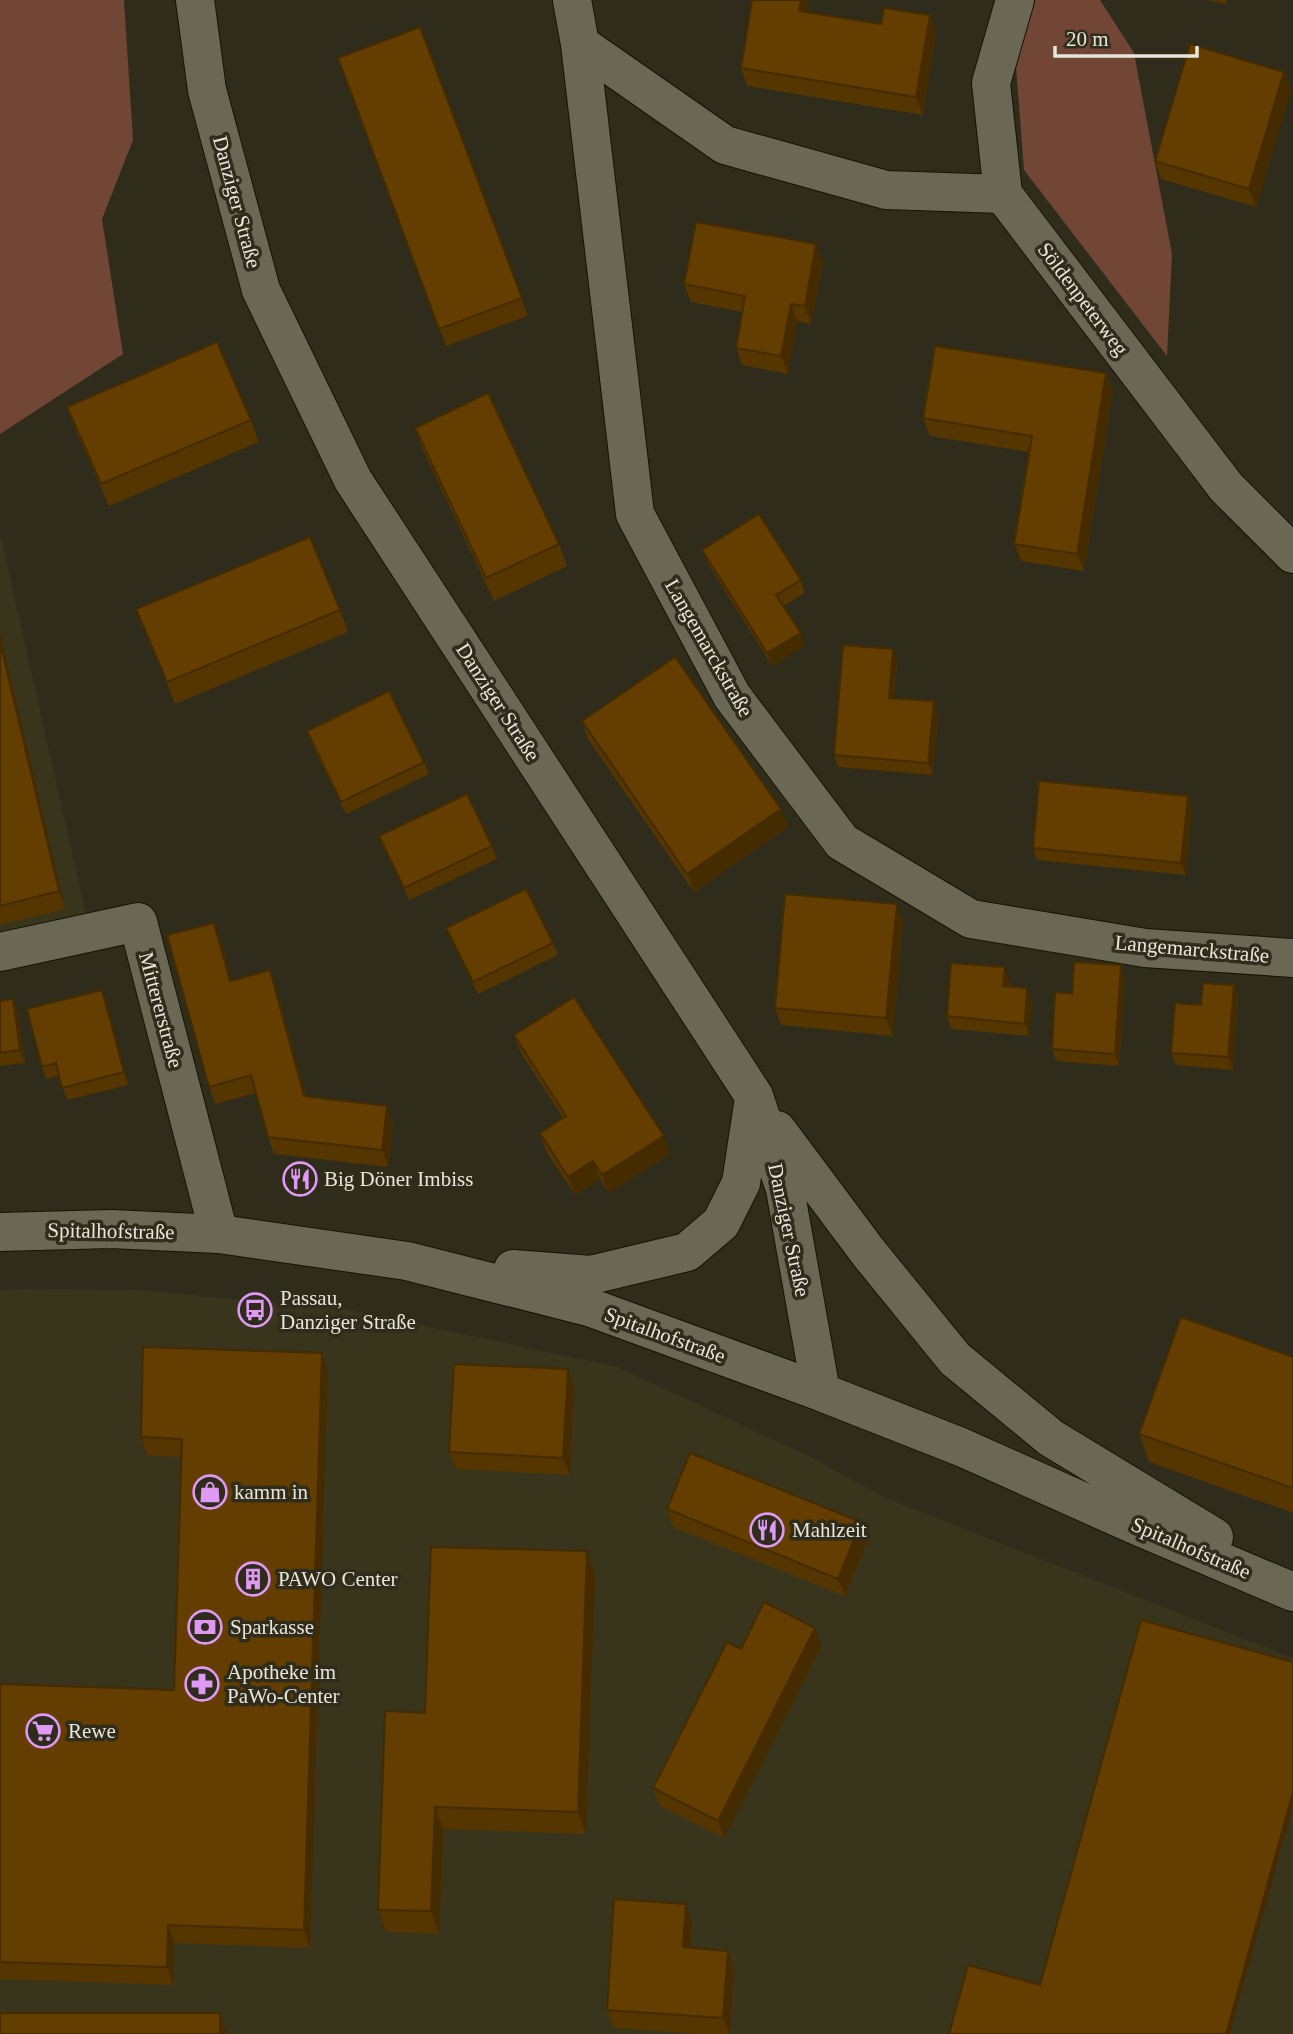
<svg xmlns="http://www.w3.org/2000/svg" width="1293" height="2034" font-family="Georgia,serif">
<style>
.built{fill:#39351c}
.green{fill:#714635}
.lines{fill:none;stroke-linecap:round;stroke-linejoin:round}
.minor-casing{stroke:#171405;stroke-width:40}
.tertiary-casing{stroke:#171405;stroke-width:40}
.minor{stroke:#6a6754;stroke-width:38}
.tertiary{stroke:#6a6754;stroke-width:38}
.wall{fill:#553500}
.shaded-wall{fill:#452b00}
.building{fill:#633e00;stroke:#452b00;stroke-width:2}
.labels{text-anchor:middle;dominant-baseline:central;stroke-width:7;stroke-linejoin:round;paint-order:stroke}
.street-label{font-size:21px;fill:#e8e6db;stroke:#2f2c1b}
.poi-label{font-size:21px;fill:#e8e6db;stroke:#2f2c1b;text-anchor:start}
</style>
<rect width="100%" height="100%" fill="#2f2c1b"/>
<path class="built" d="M0 533 87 919 0 939Z
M16 1289 137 1290 349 1310 618 1367 813 1458 886 1498 1293 1658V2034H0V1290Z"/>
<path class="green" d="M0 0H124L133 140 102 219 123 354 0 434Z
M1034 0H1100L1134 53 1172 254 1167 356 1024 170 1016 67Z"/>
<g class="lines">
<defs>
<path id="minor" d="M572 0 580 44 635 514 732 696 842 842 971 919 1145 948 1293 958
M1015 0 991 83 1003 194 1226 487 1293 554
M580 44 725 145 886 190 1003 194
M0 952 138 922 219 1234"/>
<path id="tertiary" d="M195 0 207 90 261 290 353 480 754 1096 785 1189 821 1392
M777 1130 868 1252 955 1359 1051 1438 1214 1537
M0 1232 111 1229 219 1234 407 1261 589 1307 821 1392 961 1447 1135 1525 1293 1592
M513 1269 591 1275 687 1252 721 1223 741 1183 753 1105"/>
</defs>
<use href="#minor" class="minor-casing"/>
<use href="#tertiary" class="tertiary-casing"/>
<use href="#minor" class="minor"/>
<use href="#tertiary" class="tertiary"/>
</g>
<path class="wall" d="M801 0H806L809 7 808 13 881 24 930 15 936 33 923 115 747 86 741 68Z
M1207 0H1227L1226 4Z
M420 27 528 316 446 346 338 58Z
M1284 72 1291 90 1256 207 1161 179 1155 161Z
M823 262 811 324 797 321 788 374 742 365 736 348 742 312 691 302 684 284Z
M1106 373 1113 391 1084 571 1021 561 1014 544 1029 452 930 436 923 418Z
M67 407 251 420 259 442 109 506 75 429Z
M415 428 559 544 567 566 494 601 423 450Z
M702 550 801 580 805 593 783 606 805 645 772 666 707 562Z
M136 609 340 610 348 632 175 704Z
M0 633 65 909 0 925Z
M897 661 894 698 934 701 938 714 933 775 838 767 834 755Z
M582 721 781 809 788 827 694 892 588 739Z
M307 731 424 762 429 774 346 814 311 743Z
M1192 808 1186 875 1037 860 1033 848Z
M379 836 492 846 497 859 409 900 384 849Z
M903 921 893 1036 781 1025 775 1008Z
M446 928 553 943 558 955 478 994 451 940Z
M221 941 232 981 270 970 276 988 306 1096 393 1124 388 1167 274 1154 268 1137 256 1093 215 1104 209 1087Z
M1125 977 1119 1066 1056 1061 1052 1049Z
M1009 980V987L1032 1001 1029 1036 951 1029 947 1016Z
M1234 985 1238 997 1233 1070 1176 1065 1171 1053 1201 1005Z
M102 990 107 1002 128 1085 67 1100 59 1076 46 1079 42 1067Z
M0 1001 18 1012 25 1063 0 1066Z
M514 1035 670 1154 609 1193 600 1179 575 1195 546 1151 540 1133 563 1118 521 1053Z
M1293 1357V1513L1149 1462 1139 1434Z
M568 1369 574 1387 570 1475 456 1469 449 1452Z
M328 1371 310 1948 174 1943 173 1985 0 1979V1684L174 1690 181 1457 147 1455 141 1437Z
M667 1509 861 1522 868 1540 845 1596 673 1527Z
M587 1551 595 1574 586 1834 443 1829 439 1934 386 1932 378 1910 425 1713Z
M822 1646 724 1838 660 1806 653 1788 741 1649Z
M692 1922 690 1948 728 1951 734 1968 730 2034H702L614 2028 607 2010Z"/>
<path class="shaded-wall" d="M801 0H806L809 7 805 29 799 11Z
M930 15 936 33 923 115 916 97Z
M1284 72 1291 90 1256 207 1249 189Z
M816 244 823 262 811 324 805 306Z
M791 304 797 321 788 374 781 356Z
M1106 373 1113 391 1084 571 1077 554Z
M0 633 65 909 59 891 0 642Z
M801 633 805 645 772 666 767 653Z
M893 649 897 661 893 710 889 698Z
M934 701 938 714 933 775 928 763Z
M1188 796 1192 808 1186 875 1181 863Z
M781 809 788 827 694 892 687 874Z
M897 904 903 921 893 1036 886 1018Z
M214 923 221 941 237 999 230 981Z
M1121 965 1125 977 1119 1066 1115 1054Z
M1005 967 1009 980 1007 998 1003 986Z
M270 970 276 988 311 1113 304 1096Z
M1234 985 1238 997 1233 1070 1228 1057Z
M1027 988 1032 1001 1029 1036 1025 1024Z
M102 990 107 1002 128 1085 124 1072Z
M13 999 18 1012 25 1063 20 1050Z
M387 1106 393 1124 388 1167 382 1150Z
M664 1136 670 1154 609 1193 602 1175Z
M593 1161 600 1179 575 1195 568 1177Z
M322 1353 328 1371 310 1948 304 1930Z
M568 1369 574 1387 570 1475 563 1458Z
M861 1522 868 1540 845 1596 838 1579Z
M587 1551 595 1574 586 1834 578 1812Z
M815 1628 822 1646 724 1838 718 1821Z
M1293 1792V1807L1230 2034H1226Z
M435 1807 443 1829 439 1934 431 1911Z
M686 1904 692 1922 689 1965 683 1947Z
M168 1925 174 1943 173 1985 167 1967Z
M728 1951 734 1968 730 2034 723 2018Z
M220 2013 227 2034H220Z"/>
<path class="building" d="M752 0H801L799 11 881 24 884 8 930 15 916 97 741 68Z
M420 27 522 298 439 329 338 58Z
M1190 44 1284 72 1249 189 1155 161Z
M696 222 816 244 805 306 791 304 781 356 736 348 745 296 684 284Z
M217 342 251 420 101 484 67 407Z
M935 346 1106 373 1077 554 1014 544 1032 436 923 418Z
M488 393 559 544 486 578 415 428Z
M759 514 801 580 776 595 801 633 767 653 702 550Z
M310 537 340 610 167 682 136 609Z
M0 642 59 891 0 906Z
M843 645 893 649 889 698 934 701 928 763 834 755Z
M675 657 781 809 687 874 582 721Z
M389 691 424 762 341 802 307 731Z
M1039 781 1188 796 1181 863 1033 848Z
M467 794 492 846 404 888 379 836Z
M526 889 553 943 473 982 446 928Z
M785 894 897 904 886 1018 775 1008Z
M214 923 230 981 270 970 304 1096 387 1106 382 1150 268 1137 251 1075 209 1087 167 935Z
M1074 962 1121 965 1115 1054 1052 1049 1055 992 1072 994Z
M951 963 1005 967 1003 986 1027 988 1025 1024 947 1016Z
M1203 983 1234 985 1228 1057 1171 1053 1175 1003 1201 1005Z
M102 990 124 1072 62 1088 56 1063 42 1067 27 1009Z
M574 997 664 1136 602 1175 593 1161 568 1177 540 1133 566 1116 514 1035Z
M13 999 20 1050 0 1053V1001Z
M1181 1317 1293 1357V1488L1139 1434Z
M143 1347 322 1353 304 1930 168 1925 167 1967 0 1962V1684L174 1690 182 1439 141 1437Z
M454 1364 568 1369 563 1458 449 1452Z
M690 1453 861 1522 838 1579 667 1509Z
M431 1547 587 1551 578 1812 435 1807 431 1911 378 1910 385 1711 425 1713Z
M764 1602 815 1628 718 1821 653 1788 727 1642 741 1649Z
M1141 1620 1293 1662V1792L1226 2034H949L968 1965 1040 1985Z
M614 1899 686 1904 683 1947 728 1951 723 2018 607 2010Z
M0 2013H220V2034H0Z"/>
<defs>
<symbol id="restaurant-ring" viewBox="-11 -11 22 22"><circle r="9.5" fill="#2f2c1b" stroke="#dd99f4" stroke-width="1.5"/><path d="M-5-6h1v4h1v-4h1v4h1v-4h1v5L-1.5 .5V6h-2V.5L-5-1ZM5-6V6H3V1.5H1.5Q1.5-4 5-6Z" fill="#dd99f4"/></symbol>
<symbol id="bus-ring" viewBox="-11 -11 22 22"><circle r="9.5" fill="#2f2c1b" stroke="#dd99f4" stroke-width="1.5"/><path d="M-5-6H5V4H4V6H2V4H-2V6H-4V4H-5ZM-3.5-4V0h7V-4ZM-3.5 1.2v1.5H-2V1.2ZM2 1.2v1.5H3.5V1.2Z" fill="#dd99f4"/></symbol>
<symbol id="shop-ring" viewBox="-11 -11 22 22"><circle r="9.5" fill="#2f2c1b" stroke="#dd99f4" stroke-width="1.5"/><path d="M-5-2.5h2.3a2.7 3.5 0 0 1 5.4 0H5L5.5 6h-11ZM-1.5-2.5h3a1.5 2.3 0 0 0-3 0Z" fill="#dd99f4"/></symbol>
<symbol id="building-ring" viewBox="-11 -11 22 22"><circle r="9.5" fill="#2f2c1b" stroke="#dd99f4" stroke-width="1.5"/><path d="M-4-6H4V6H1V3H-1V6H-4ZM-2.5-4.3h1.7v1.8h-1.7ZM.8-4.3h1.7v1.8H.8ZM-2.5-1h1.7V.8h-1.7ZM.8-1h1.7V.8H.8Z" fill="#dd99f4"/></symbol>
<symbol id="bank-ring" viewBox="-11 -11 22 22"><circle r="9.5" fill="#2f2c1b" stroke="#dd99f4" stroke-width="1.5"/><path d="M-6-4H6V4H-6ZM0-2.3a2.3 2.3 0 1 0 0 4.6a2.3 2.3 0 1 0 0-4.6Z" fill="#dd99f4"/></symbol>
<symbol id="pharmacy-ring" viewBox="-11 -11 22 22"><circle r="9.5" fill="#2f2c1b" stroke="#dd99f4" stroke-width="1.5"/><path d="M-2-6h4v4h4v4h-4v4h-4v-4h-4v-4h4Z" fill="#dd99f4"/></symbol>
<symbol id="supermarket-ring" viewBox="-11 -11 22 22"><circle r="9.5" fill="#2f2c1b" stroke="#dd99f4" stroke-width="1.5"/><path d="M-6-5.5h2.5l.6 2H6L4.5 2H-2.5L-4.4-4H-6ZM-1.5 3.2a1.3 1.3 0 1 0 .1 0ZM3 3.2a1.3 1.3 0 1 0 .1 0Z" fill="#dd99f4"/></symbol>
</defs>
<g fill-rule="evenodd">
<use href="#restaurant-ring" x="281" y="1160" width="38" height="38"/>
<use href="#bus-ring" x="236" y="1291" width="38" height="38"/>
<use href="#shop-ring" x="191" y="1473" width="38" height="38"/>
<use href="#restaurant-ring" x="748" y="1511" width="38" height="38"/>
<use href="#building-ring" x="234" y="1560" width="38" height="38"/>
<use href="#bank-ring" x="186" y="1608" width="38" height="38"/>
<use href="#pharmacy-ring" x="183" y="1665" width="38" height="38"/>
<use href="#supermarket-ring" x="24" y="1712" width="38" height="38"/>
</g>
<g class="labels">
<g class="street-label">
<text transform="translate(237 202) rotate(75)">Danziger Straße</text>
<text transform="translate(1083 299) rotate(53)">Söldenpeterweg</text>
<text transform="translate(709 648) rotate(60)">Langemarckstraße</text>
<text transform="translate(498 702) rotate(57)">Danziger Straße</text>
<text transform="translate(1192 949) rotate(5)">Langemarckstraße</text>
<text transform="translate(161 1010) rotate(75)">Mittererstraße</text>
<text transform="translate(789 1230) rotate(78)">Danziger Straße</text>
<text transform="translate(111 1231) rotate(1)">Spitalhofstraße</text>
<text transform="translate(665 1335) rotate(20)">Spitalhofstraße</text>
<text transform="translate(1191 1548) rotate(23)">Spitalhofstraße</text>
</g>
<g class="poi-label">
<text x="324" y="1179">Big Döner Imbiss</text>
<text x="280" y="1298">Passau,<tspan x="280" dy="24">Danziger Straße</tspan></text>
<text x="234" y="1492">kamm in</text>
<text x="792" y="1530">Mahlzeit</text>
<text x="278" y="1579">PAWO Center</text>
<text x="230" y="1627">Sparkasse</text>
<text x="227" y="1672">Apotheke im<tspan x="227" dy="24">PaWo-Center</tspan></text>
<text x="68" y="1731">Rewe</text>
</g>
</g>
<path d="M1055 46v10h142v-10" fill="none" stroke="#e8e6db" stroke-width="3.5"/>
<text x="1066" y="46" font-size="21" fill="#e8e6db" stroke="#2f2c1b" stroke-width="5" paint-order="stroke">20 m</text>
</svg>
